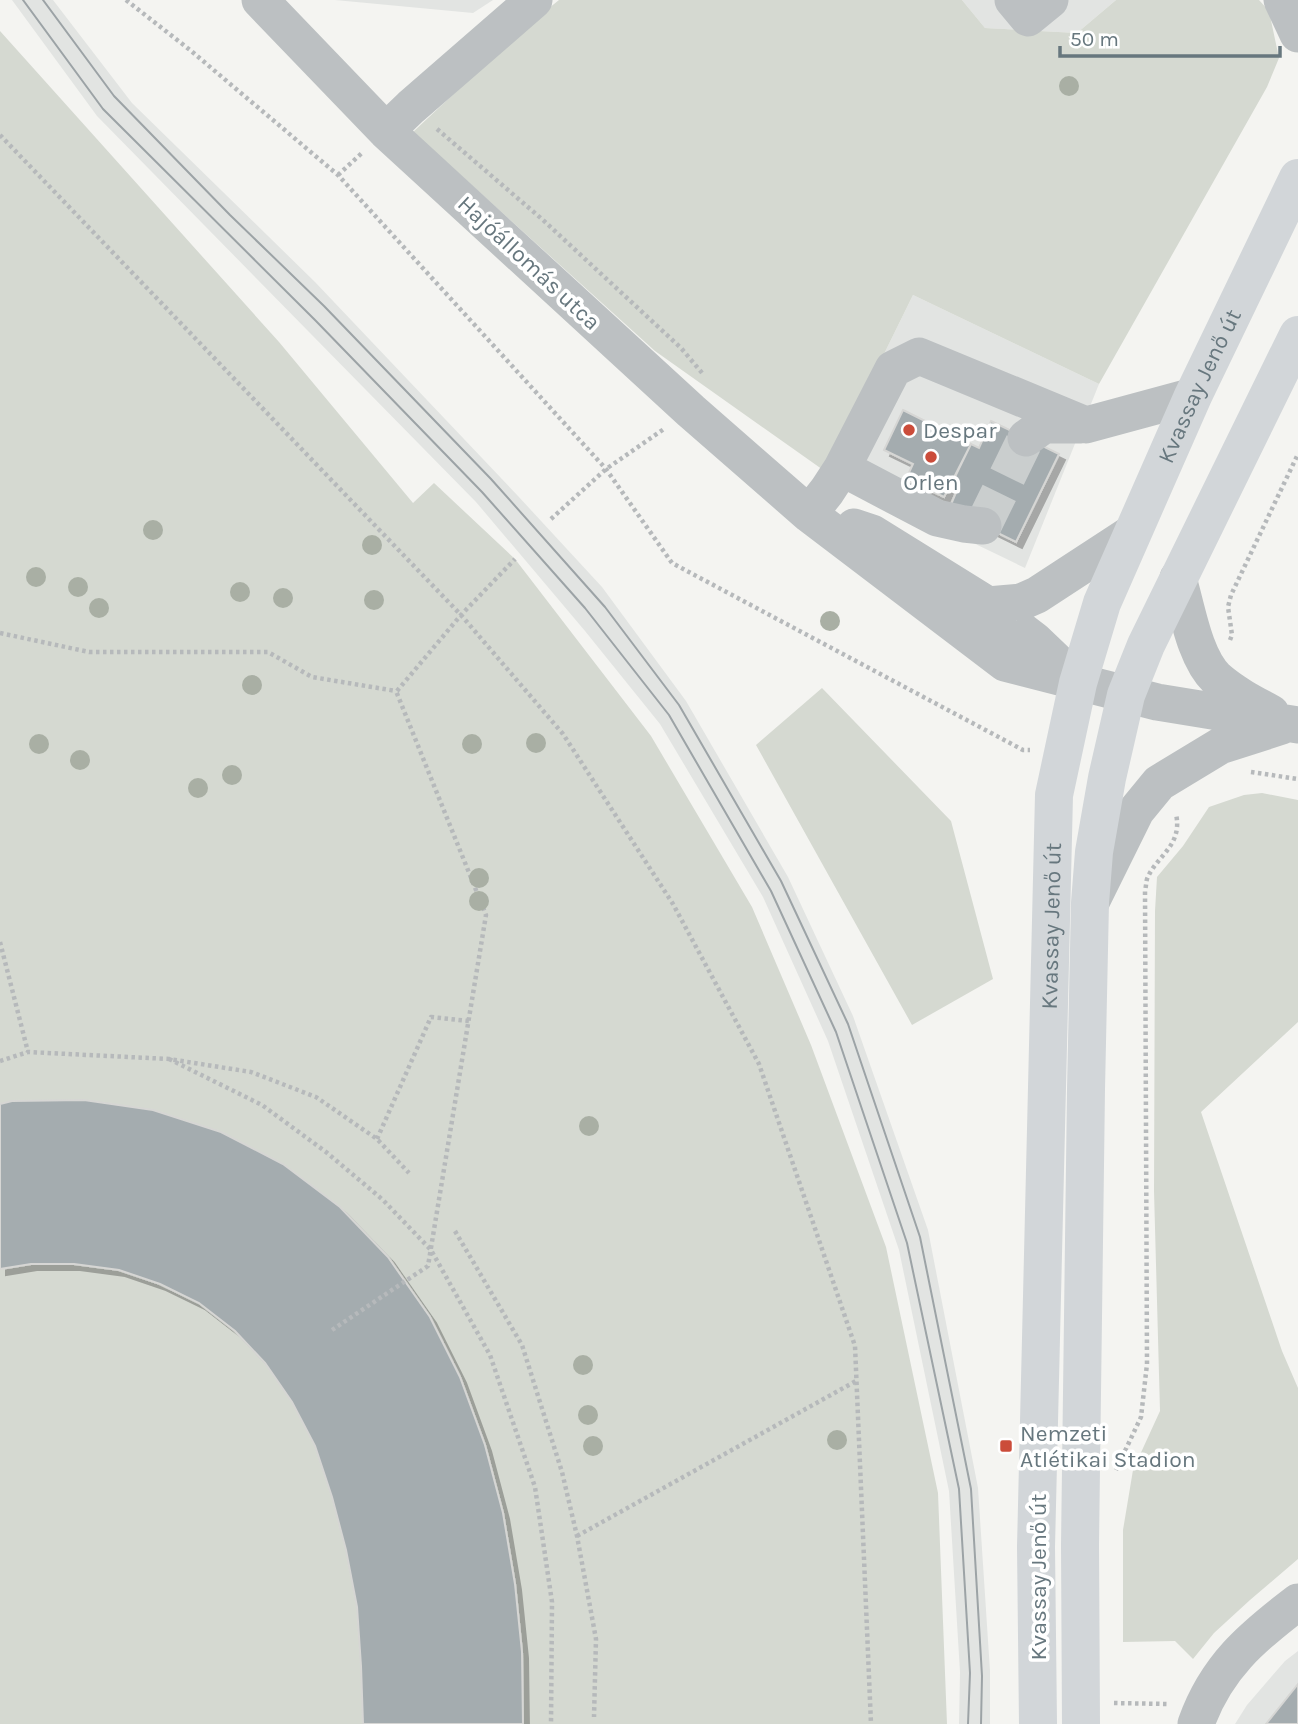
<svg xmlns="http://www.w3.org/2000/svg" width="1298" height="1724" font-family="Karla,sans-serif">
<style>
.built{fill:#e2e4e2}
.green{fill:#d5d9d1}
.building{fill:#a4acaf;stroke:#d6d6d4;stroke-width:2;filter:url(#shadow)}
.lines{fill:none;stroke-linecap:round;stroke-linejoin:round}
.minor-tunnel{stroke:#cacece;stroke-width:37;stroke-dasharray:37 18;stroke-linecap:butt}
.path{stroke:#b6b9bb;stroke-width:4.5;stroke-dasharray:3.5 3.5;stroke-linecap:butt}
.minor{stroke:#bcc0c2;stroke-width:37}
.major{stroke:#d2d6d9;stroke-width:38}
.tram{stroke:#9ca3a6;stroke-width:2}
.tree{fill:#a9afa4}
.poi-dot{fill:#cb4c3a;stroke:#fff;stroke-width:2.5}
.labels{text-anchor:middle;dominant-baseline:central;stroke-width:7;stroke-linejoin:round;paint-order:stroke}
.street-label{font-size:23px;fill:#67777e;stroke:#fff}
.poi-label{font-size:23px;fill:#67777e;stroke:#fff;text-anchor:start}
</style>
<defs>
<filter id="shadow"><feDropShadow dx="6" dy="6" stdDeviation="0" flood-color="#0004"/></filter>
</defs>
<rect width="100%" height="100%" fill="#f4f4f1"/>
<path class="built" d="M12 0H53L132 103 315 282 518 496 602 587 686 701 788 877 853 1016 928 1230 978 1488 990 1671V1724H959L960 1672 949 1491 899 1250 828 1041 763 897 660 724 585 631 476 502 97 116Z
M335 0H493L473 13Z
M962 0H1116L1077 33 985 28Z
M913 295 1099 384 1025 568 826 472Z
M1298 1651V1724H1235L1247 1705 1285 1661Z"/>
<path class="green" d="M559 0H962L985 28 1077 33 1116 0H1259L1269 11 1279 58 1267 87 1099 384 913 295 826 472 655 351 413 132 522 30Z
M0 31 279 342 413 503 434 483 515 559 651 736 752 907 811 1045 886 1247 938 1493 947 1724H0Z
M822 688 951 821 993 979 912 1025 756 745Z
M1262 793 1298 800V1022L1201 1112 1282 1351 1298 1388V1559L1250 1600 1214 1633 1193 1659 1175 1641 1123 1642V1530L1133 1470 1160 1411 1154 1191 1155 911 1157 877 1183 846 1209 807 1244 795Z"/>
<path class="building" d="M903 410 971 444 944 497 906 479 913 464 884 450Z
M991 421 1059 454 1016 542 949 509 958 488 951 485 971 444 979 448Z
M84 1100 153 1110 221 1132 283 1164 340 1207 388 1257 430 1317 460 1377 485 1445 503 1513 515 1584 522 1652 523 1724H363L361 1666 357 1607 346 1550 332 1497 315 1446 292 1402 265 1363 235 1331 199 1303 160 1284 119 1270 74 1264H31L0 1269V1104L12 1101Z
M1298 1684V1724H1266Z"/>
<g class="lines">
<path class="minor-tunnel" d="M983 526 1026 438"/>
<path class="path" d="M126 0 190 50 338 175 606 469 672 563 1023 750H1030
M437 129 543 220 681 348 703 374
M0 135 461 615 563 734 673 904 759 1064 855 1346 871 1724
M338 175 363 152
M551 519 606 469 664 429
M0 633 89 652H268L312 677 396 691
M1230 640 1232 635 1228 607 1231 595 1298 454
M397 691 461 615 515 559
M1251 772 1298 779
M0 942 28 1052
M169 1059 262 1105 326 1152 383 1200 431 1250 490 1355 535 1487 552 1602 551 1724
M0 1061 28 1052 169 1059 251 1072 316 1097 377 1139 409 1173
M377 1139 431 1017 469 1021
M455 1231 522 1345 562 1472 577 1536 596 1639 594 1717
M332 1330 428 1266 486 915 396 691
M1116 1470 1141 1417 1147 1364 1145 891C1146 887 1146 883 1147 879 1156 856 1183 846 1176 814
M577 1536 856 1381
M1114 1703 1168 1704"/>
<path class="minor" d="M260 0 386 131 691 411 809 514 1005 663 1157 702 1298 725
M1013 0 1028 18 1050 0
M1282 0 1298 34
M386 131 411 107 534 0
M1026 438 1044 425H1081
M842 468 937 518 964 524 983 526
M809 514 827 491 842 468 893 369 919 356 1086 425 1193 396
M854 527 872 533 988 605 1034 640 1078 682
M1178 578C1187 608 1194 657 1217 679 1233 693 1252 703 1271 713
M988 605 1021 602 1037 595 1132 533
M1091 902 1136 811 1159 783 1220 746 1282 726
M1196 1724C1216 1667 1252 1637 1298 1602"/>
<g class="major">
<path id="s1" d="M1038 1724 1036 1547 1054 795 1078 683 1102 603 1193 396 1298 178"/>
<path d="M1081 1724 1080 1545 1086 1089 1090 903 1094 852 1107 778 1126 695 1146 645 1298 335"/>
</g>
<path class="tram" d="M23 0 103 109 315 320 482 492 585 608 669 715 771 891 836 1032 907 1243 959 1489 970 1673 968 1724
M43 0 114 96 230 215 324 306 491 479 605 607 679 705 781 881 848 1024 920 1237 971 1489 982 1676 981 1724"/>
</g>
<g class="tree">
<circle cx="1069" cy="86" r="10"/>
<circle cx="153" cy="530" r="10"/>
<circle cx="372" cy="545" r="10"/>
<circle cx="36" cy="577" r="10"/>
<circle cx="78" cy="587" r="10"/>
<circle cx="240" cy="592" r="10"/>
<circle cx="283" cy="598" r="10"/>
<circle cx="374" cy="600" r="10"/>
<circle cx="99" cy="608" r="10"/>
<circle cx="830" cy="621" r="10"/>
<circle cx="252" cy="685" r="10"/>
<circle cx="536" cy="743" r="10"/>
<circle cx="39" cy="744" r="10"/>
<circle cx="472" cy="744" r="10"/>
<circle cx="80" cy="760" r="10"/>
<circle cx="232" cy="775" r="10"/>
<circle cx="198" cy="788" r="10"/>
<circle cx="479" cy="878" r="10"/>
<circle cx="479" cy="901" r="10"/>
<circle cx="589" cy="1126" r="10"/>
<circle cx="583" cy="1365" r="10"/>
<circle cx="588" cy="1415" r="10"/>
<circle cx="837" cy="1440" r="10"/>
<circle cx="593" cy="1446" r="10"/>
</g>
<g class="poi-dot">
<circle cx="909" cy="430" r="7"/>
<circle cx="931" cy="457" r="7"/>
<rect x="999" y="1439" width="14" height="14" rx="3.5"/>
</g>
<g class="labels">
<g class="street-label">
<text transform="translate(529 263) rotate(43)">Hajóállomás utca</text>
<text stroke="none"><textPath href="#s1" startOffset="1365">Kvassay Jenő út</textPath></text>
<text stroke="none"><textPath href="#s1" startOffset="798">Kvassay Jenő út</textPath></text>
<text transform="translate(1038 1577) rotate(-90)">Kvassay Jenő út</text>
</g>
<g class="poi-label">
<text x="923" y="430">Despar</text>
<text x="931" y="482" text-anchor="middle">Orlen</text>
<text x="1020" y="1433">Nemzeti<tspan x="1020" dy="26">Atlétikai Stadion</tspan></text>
</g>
</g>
<path d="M1060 46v10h220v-10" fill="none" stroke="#67777e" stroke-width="3.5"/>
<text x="1070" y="46" font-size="21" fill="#67777e" stroke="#ffffff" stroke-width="5" paint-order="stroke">50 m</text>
</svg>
